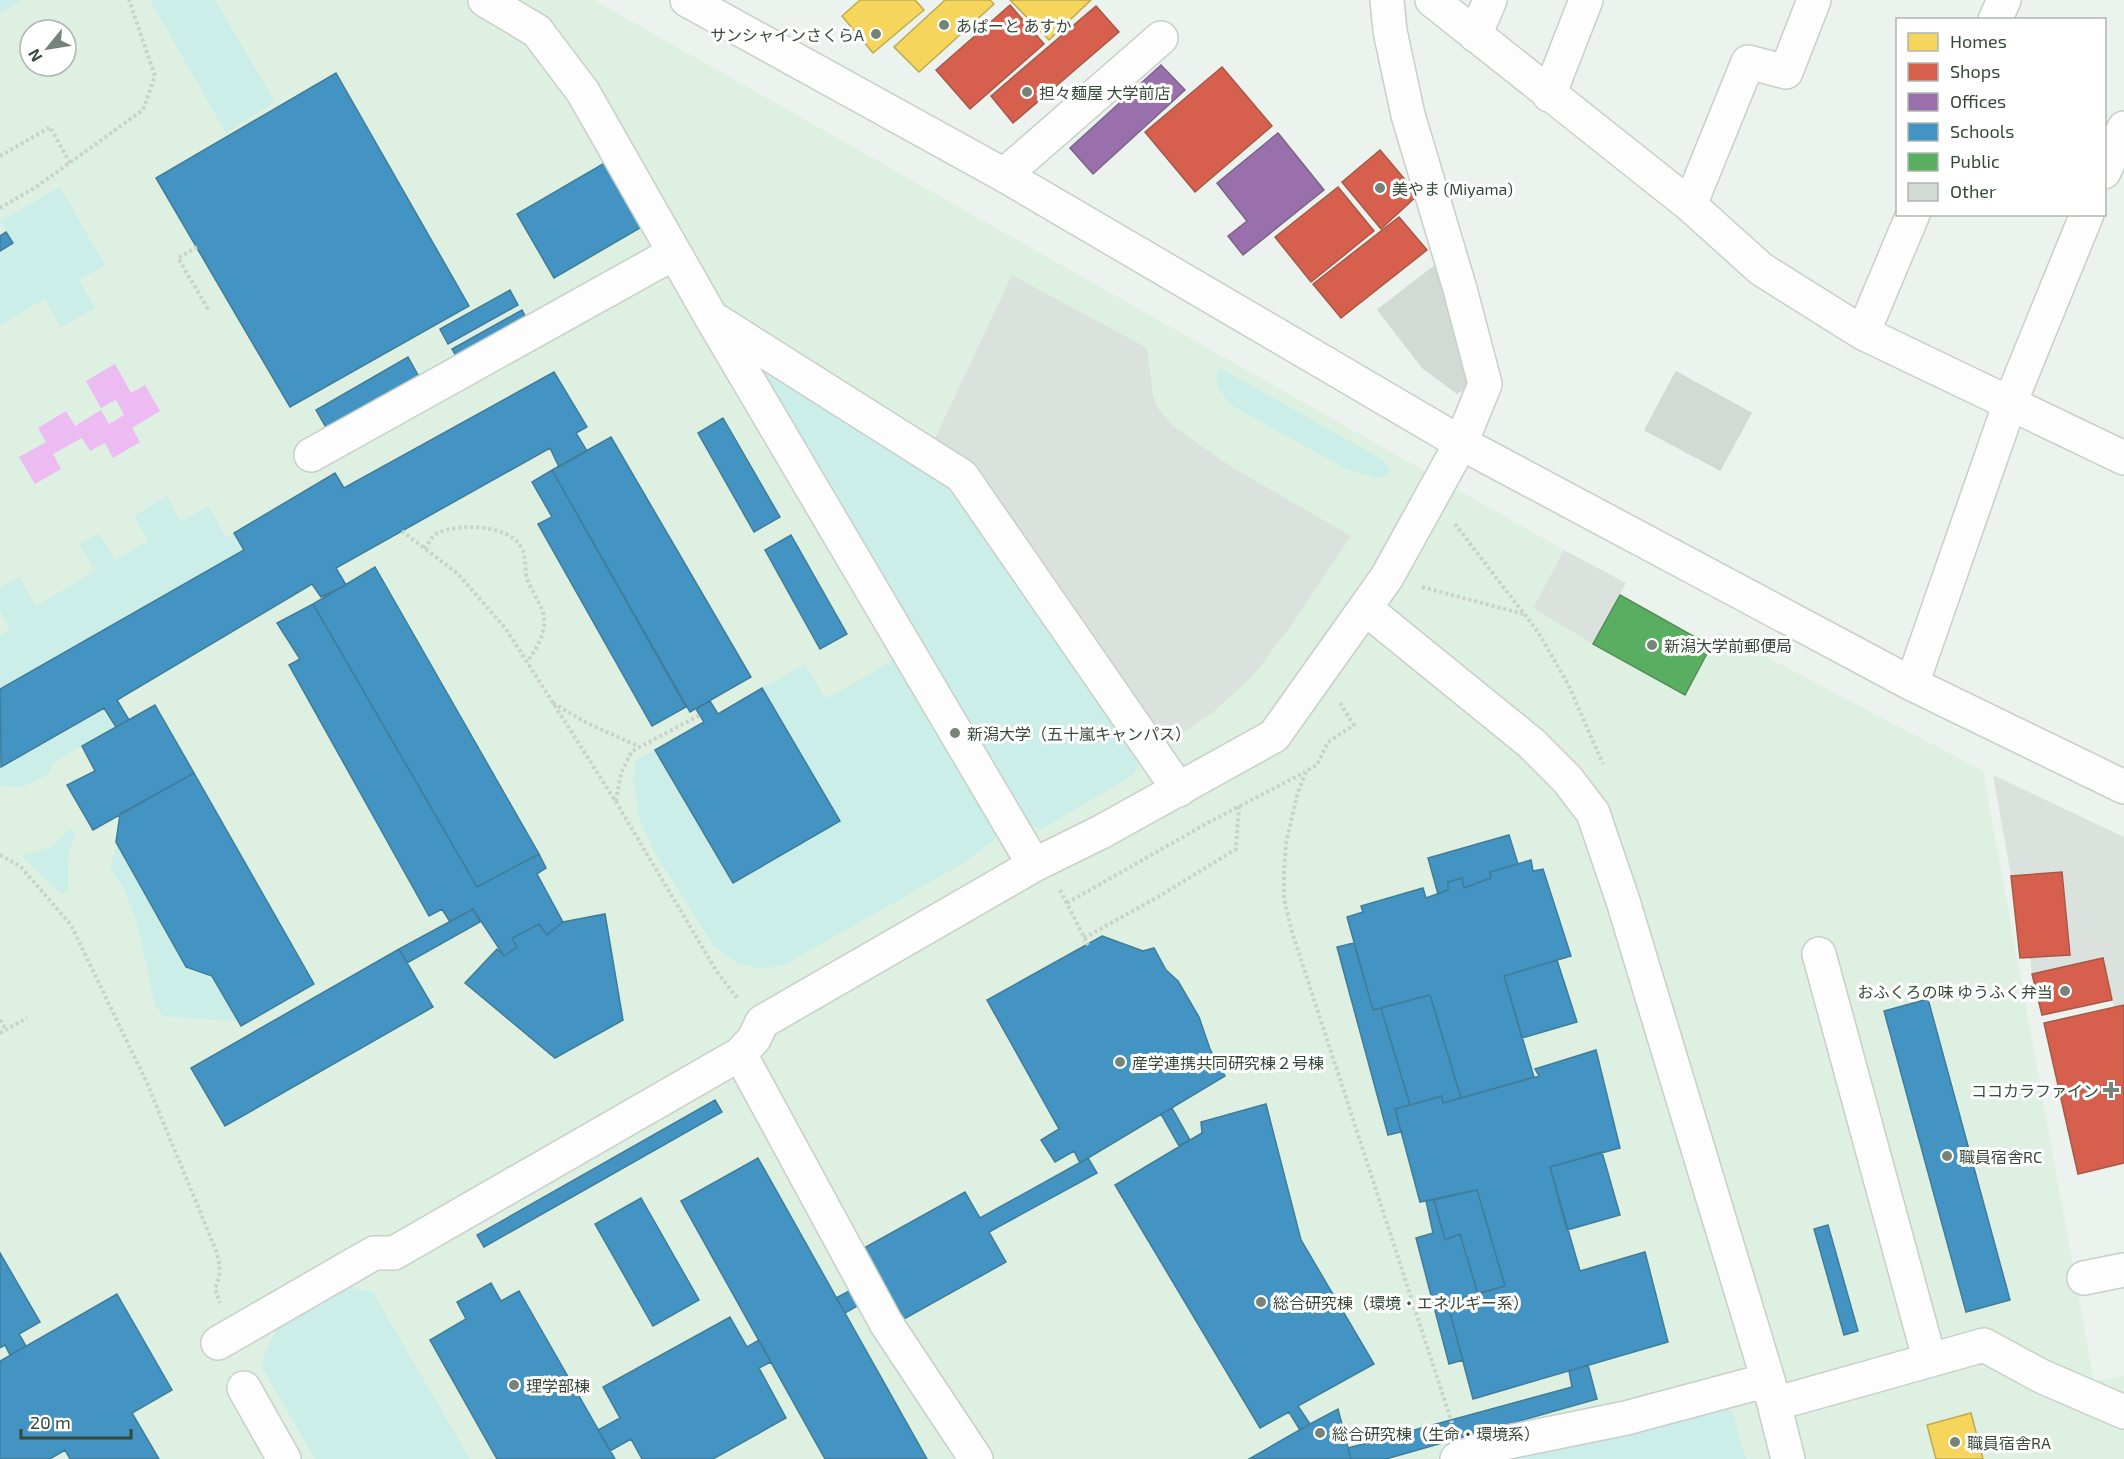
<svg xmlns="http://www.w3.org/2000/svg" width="2124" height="1459" font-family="'Exo 2','Noto Sans JP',sans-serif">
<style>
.education{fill:#def0e1;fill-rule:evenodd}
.green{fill:#cbeee9}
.parking{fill:#dbe1dc}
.water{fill:#ebbbf2}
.homes{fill:#f6d55c;stroke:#bdab51;stroke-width:1.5}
.shops{fill:#d6604d;stroke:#a65947;stroke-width:1.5}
.offices{fill:#9970ab;stroke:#7c6488;stroke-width:1.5}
.schools{fill:#4393c3;stroke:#3f7d99;stroke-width:1.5}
.public{fill:#5aae61;stroke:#509055;stroke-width:1.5}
.building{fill:#d2dad4;stroke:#d1dad2;stroke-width:1.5}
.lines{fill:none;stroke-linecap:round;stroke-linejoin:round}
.minor-casing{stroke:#c8cfc9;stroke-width:36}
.path{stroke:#cad2cb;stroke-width:4;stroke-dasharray:3 3;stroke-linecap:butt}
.minor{stroke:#fcfdfc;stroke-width:33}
.poi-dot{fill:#768477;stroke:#fff;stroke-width:2}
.labels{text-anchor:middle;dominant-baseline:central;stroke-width:6;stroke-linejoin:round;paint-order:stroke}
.poi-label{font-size:16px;fill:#374938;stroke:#fff;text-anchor:start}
</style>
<rect width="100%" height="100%" fill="#ecf2ed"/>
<path class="education" d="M0 0H594L1564 550 1533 608 1684 695 1719 632 1983 771 2094 1381 2124 1376V1459H0ZM30 30H66V66H30Z"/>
<path class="green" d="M0 0H22L0 13Z
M150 0H215L275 102 226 133Z
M60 187 105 265 79 280 95 308 61 327 45 299 0 325V251L13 243 1 221Z
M735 342 960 487 1143 759 1132 776 1040 830 1012 813Z
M1220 368 1383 460 1391 471 1380 479 1346 469 1233 406C1223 396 1211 383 1220 368Z
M167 496 181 522 208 506 226 537 234 533 244 550 0 689V636L10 630 0 611V588L19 577 36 606 95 571 79 544 99 533 115 560 148 541 134 516Z
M900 659 997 834 993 841 962 864 784 965 762 969 739 964 714 946 654 852 639 817 633 780 636 760 655 750 733 883 839 821 762 688 805 664 826 699 892 661Z
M104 708 116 727 54 762 48 775 22 787 0 785V765L1 766Z
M69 829 75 832 68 858V891L61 894 21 855 51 847Z
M117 845 186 967 212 976 237 1021 163 1016 155 1005 137 922 125 891 110 867Z
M341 1279 355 1289 372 1291 470 1459H315L262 1367C262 1351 277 1338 278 1319Z
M1721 1409 1732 1411 1746 1459H1501Z"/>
<path class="parking" d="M1012 275 1147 348 1153 396 1159 410 1173 426 1233 468 1351 536 1290 627 1252 677 1212 713 1143 759 960 488 923 464Z
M1564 550 1626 583 1593 644 1533 608Z
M1993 775 2124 837V1005L2114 1007 2103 958 2032 974 2030 957 2069 955 2062 872 2011 876Z"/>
<path class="water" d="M115 364 131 393 145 385 160 411 132 428 140 442 113 458 105 443 90 451 82 438 53 454 61 469 35 484 19 457 46 442 38 428 66 411 75 426 101 410 109 424 124 415 116 400 101 408 86 381Z"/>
<path class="homes" d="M860 0H915L924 10 873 53 842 16Z
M945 0H990L994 4 919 72 894 47Z
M1010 0H1091L1049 40Z
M1971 1413 1983 1459H1936L1927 1425Z"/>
<path class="shops" d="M1010 5 1044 44 970 109 936 70Z
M1096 6 1119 32 1013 123 991 96Z
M1222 67 1272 126 1195 192 1145 132Z
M1380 150 1418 195 1381 229 1342 182Z
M1338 187 1374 231 1311 282 1275 237Z
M1399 217 1427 250 1341 318 1313 284Z
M2062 872 2070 955 2020 958 2011 876Z
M2103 958 2112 1000 2042 1015 2032 974Z
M2124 1005V1163L2078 1174 2044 1023Z"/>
<path class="offices" d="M1161 65 1185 90 1093 174 1070 148Z
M1278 133 1324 190 1243 255 1228 236 1247 221 1217 183Z"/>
<path class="schools" d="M336 73 469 306 290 407 156 178Z
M608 161 645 225 554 278 517 214Z
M6 232 13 243 0 251V236Z
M510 290 518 305 448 344 440 329Z
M522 310 530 325 460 363 452 349Z
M408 357 423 384 331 436 316 410Z
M554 372 587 427 576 433 587 451 559 467 550 448 336 568 346 585 321 597 312 584 117 700 129 720 116 727 104 708 1 767 0 689 244 550 234 533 335 473 344 488Z
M723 418 780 517 754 532 698 433Z
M611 437 751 677 690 712 552 470Z
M552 470 686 707 652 726 538 524 552 517 532 482Z
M791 535 847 634 820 649 765 550Z
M375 567 539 854 477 887 313 604Z
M313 604 477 887 539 854 546 868 537 874 563 922 547 935 539 924 512 938 517 947 504 956 473 909 450 922 442 909 429 916 289 665 300 659 277 623Z
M762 688 840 821 733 883 655 750 704 722 696 709 710 701 718 714Z
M155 705 194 773 93 830 67 785 95 771 82 746Z
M194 773 314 984 241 1026 212 976 186 967 116 842 120 814Z
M1509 835 1518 864 1490 872 1491 878 1464 888 1462 878 1448 882V890L1438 894 1428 858Z
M1531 860 1533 871 1543 869 1571 956 1504 976 1534 1077 1461 1098 1430 995 1373 1010 1347 917 1363 912 1361 906 1423 888 1426 898 1448 890V882L1462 878 1464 888 1491 878 1490 872Z
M473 909 480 922 407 963 399 949Z
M605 914 623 1020 555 1058 465 983 497 949 504 956 517 947 512 938 539 924 547 935 563 922Z
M1102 936 1143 951 1154 948 1166 970 1178 981 1199 1017 1210 1049 1225 1076 1080 1163 1074 1151 1055 1162 1041 1140 1059 1129 987 1000Z
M1354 943 1373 1010 1381 1008 1410 1105 1395 1109 1401 1132 1388 1135 1337 947Z
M399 949 433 1007 225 1126 191 1068Z
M1557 960 1577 1022 1522 1038 1504 976Z
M1430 995 1461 1098 1443 1103 1442 1096 1410 1105 1381 1008Z
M1928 999 2010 1300 1966 1312 1884 1011Z
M1596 1050 1620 1148 1550 1167 1580 1271 1645 1252 1668 1342 1473 1399 1447 1302 1505 1286 1477 1190 1420 1202 1395 1109 1442 1096 1443 1103 1539 1076 1535 1069Z
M715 1100 722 1112 484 1247 477 1235Z
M1266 1104 1301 1240 1374 1364 1298 1406 1310 1424 1300 1430 1289 1412 1260 1428 1115 1185 1202 1133 1201 1122Z
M1172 1108 1190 1140 1179 1146 1161 1114Z
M1602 1152 1620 1215 1567 1230 1550 1167Z
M758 1158 845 1313 927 1459H825L681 1201Z
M1088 1158 1097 1173 989 1232 1006 1262 904 1319 887 1289 845 1313 836 1298 879 1275 864 1248 965 1192 980 1218Z
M1477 1190 1505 1286 1478 1294 1460 1234 1445 1240 1434 1200Z
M641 1198 699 1300 653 1326 595 1224Z
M1434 1200 1445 1240 1460 1234 1478 1294 1447 1302 1463 1360 1449 1364 1416 1238 1433 1233 1426 1201Z
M1828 1225 1858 1331 1844 1335 1814 1229Z
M0 1253 40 1322 19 1334 26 1346 10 1355 5 1345 0 1348Z
M491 1283 501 1301 519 1291 615 1459H497L430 1340 466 1319 457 1302Z
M117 1294 172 1390 132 1413 159 1459H70L65 1450 50 1459H0V1361Z
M730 1317 747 1347 759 1340 771 1362 759 1368 786 1418 713 1459H642L631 1439 610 1451 598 1430 620 1418 603 1387Z
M1588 1365 1597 1399 1386 1459H1351L1348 1448 1572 1387 1569 1371Z
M1338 1409 1351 1459H1249L1310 1424Z"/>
<path class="public" d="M1620 595 1711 646 1685 695 1593 644Z"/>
<path class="building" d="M1441 261 1478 380 1457 393 1423 368 1378 310Z
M1676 372 1751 413 1720 470 1645 430Z"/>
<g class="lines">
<defs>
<path id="minor" d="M485 0 537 31 583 92 711 317 1034 865
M687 0 1004 175 1461 443 1912 684 2124 787
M1432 0 1690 205 1761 269 1863 333 2124 458
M1995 20 2004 0
M1475 35 1490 0
M1549 95 1586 0
M2104 172 2124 128
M1004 175 1161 38
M1690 205 1748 62 1786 72 1814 0
M717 321 962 476 1179 790
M1863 333 1913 214
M311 455 674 253
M1366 609 1531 743 1567 779 1593 813 1623 901 1768 1380 1788 1459
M1912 684 2010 403 2087 214
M1819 954 1929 1358
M740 1054 886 1323 976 1459
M2084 1278 2124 1270
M218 1343 374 1253H394L740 1054 754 1039 762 1022 1034 865 1101 832 1274 736 1387 577 1461 443 1485 384 1460 289 1408 115 1390 31 1387 0
M244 1388 284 1459
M1774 1404 1984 1345 2041 1376 2124 1412
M1457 1459 1499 1444 1626 1418 1768 1380"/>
</defs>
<use href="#minor" class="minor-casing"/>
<path class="path" d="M0 156 50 127 70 163
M0 208 36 187 143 110 155 76 129 0
M197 247 178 258 208 309
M1455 524 1538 632 1568 684 1603 764
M402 531 458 574 506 629 616 802 717 972 738 999
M425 549C428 544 431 537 436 534 456 523 509 524 521 547 527 557 524 568 527 578 530 588 537 598 541 607 550 627 538 647 527 662
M1422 587 1527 615
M553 703 587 723 638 746
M1340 703 1354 725 1328 742 1317 765 1306 771 1297 795 1286 844 1284 872V899L1292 932 1452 1423
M616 801 621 773 632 751 700 715
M0 855 20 866 71 925 147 1083 215 1248C220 1263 222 1274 215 1288L220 1303
M1060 890 1088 945
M1067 903 1211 821 1305 772
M1084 938 1158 897 1236 849 1239 806
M0 1020 6 1030
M0 1033 27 1018"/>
<use href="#minor" class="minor"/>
</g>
<g class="poi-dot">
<circle cx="944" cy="25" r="6"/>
<circle cx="876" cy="34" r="6"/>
<circle cx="1027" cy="92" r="6"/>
<circle cx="1380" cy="188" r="6"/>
<circle cx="1652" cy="645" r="6"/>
<circle cx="955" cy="733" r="6"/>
<circle cx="2065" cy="991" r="6"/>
<circle cx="1120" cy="1062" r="6"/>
<path d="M2108 1081h6v6h6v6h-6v6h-6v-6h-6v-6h6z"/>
<circle cx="1947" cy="1156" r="6"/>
<circle cx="1261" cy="1302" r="6"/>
<circle cx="514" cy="1385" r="6"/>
<circle cx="1320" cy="1433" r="6"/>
<circle cx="1955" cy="1442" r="6"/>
</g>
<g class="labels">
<g class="poi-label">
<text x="956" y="25">あぱーと あすか</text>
<text x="864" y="34" text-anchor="end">サンシャインさくらA</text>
<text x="1039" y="92">担々麺屋 大学前店</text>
<text x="1392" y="188">美やま (Miyama)</text>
<text x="1664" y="645">新潟大学前郵便局</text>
<text x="967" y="733">新潟大学（五十嵐キャンパス）</text>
<text x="2053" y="991" text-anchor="end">おふくろの味 ゆうふく弁当</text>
<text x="1132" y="1062">産学連携共同研究棟２号棟</text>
<text x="2099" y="1090" text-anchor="end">ココカラファイン</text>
<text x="1959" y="1156">職員宿舎RC</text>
<text x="1273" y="1302">総合研究棟（環境・エネルギー系）</text>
<text x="526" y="1385">理学部棟</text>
<text x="1332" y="1433">総合研究棟（生命・環境系）</text>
<text x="1967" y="1442">職員宿舎RA</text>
</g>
</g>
<rect x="1896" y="18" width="210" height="198" fill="#ffffff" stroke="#afb6af" stroke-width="1.5"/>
<rect x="1908" y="33" width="30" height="18" fill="#f6d55c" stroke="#afb6af" stroke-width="1.5"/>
<text x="1950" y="48" font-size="18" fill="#374938">Homes</text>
<rect x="1908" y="63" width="30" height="18" fill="#d6604d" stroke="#afb6af" stroke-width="1.5"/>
<text x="1950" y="78" font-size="18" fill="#374938">Shops</text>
<rect x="1908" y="93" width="30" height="18" fill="#9970ab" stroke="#afb6af" stroke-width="1.5"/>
<text x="1950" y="108" font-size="18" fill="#374938">Offices</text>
<rect x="1908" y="123" width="30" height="18" fill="#4393c3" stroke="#afb6af" stroke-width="1.5"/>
<text x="1950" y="138" font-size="18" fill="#374938">Schools</text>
<rect x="1908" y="153" width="30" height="18" fill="#5aae61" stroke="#afb6af" stroke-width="1.5"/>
<text x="1950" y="168" font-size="18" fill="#374938">Public</text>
<rect x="1908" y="183" width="30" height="18" fill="#d2dad4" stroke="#afb6af" stroke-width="1.5"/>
<text x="1950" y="198" font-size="18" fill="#374938">Other</text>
<g transform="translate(48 48) rotate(240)"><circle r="28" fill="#ffffff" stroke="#afb6af" stroke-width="1.5"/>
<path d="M0-4.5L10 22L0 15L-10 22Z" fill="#768477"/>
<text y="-9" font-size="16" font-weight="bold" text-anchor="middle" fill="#374938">N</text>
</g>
<path d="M21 1429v9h110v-9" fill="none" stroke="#374938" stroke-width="3"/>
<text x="30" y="1429" font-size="18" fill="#374938" stroke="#ffffff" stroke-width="4.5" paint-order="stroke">20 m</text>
</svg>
